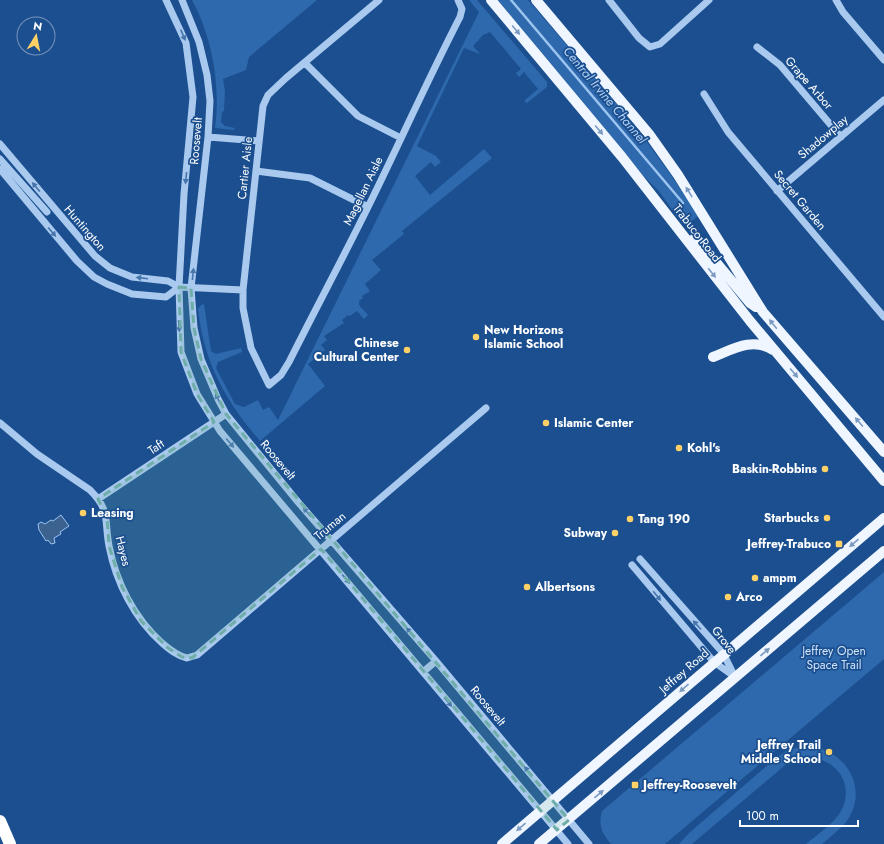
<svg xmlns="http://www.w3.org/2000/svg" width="884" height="844" font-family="Jost,sans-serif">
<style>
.green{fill:#2e69ad}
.water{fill:#3c6290;stroke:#9cc4f0}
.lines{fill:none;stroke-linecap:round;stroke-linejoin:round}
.stream{stroke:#9cc4f0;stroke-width:2.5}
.minor{stroke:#a9c9ee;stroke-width:7}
.major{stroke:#f0f6ff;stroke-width:10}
.highway{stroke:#fff;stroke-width:12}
.oneway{fill:#7b9ac1}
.oneway2{fill:#4674ac}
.marked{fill:#6fada8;fill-opacity:0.2;stroke:#6fada8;stroke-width:3;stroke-dasharray:8 5;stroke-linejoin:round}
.poi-dot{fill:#ffd166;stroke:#1b4f8f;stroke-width:1.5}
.labels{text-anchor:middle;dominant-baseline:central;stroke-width:3.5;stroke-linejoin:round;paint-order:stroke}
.street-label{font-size:12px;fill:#fff;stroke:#1b4f8f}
.poi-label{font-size:12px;font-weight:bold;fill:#fff;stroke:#1b4f8f;text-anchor:start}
.park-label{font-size:12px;fill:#cfe3fa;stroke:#1b4f8f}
.water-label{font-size:13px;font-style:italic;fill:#b5d3f5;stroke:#1b4f8f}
</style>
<rect width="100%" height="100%" fill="#1b4f8f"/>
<path class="green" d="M192 0H317L249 57 246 70 223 79 225 91 224 111 222 112 221 122 225 126 235 128 234 130 215 128C221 86 212 37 192 0Z
M469 0H477L547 82V87L527 103 525 102V100L538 89 524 72 519 77 516 73 521 69 490 32 483 35 473 46 480 54 464 48 417 146 436 156 441 162 435 167 431 162 415 176 430 195 484 149 492 158 402 231 404 234 372 260 381 270 365 284 370 291 362 296 363 298 359 301V305L368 315 364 319 357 311 350 316 348 315 342 320 344 323 324 336 327 340 321 345 325 350 308 364 325 386 260 441C225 400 204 363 198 309L201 305 204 304 211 351 216 354 241 348 242 352 218 362 216 368 235 404 244 407 258 400 263 410 269 407 278 420 479 12Z
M495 0H528C588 70 650 138 698 216L692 221 686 222 685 224 681 222 658 190 640 173Z
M884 572V659L665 844H611C602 833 598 826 602 811Z
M806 746C841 747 868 783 850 816 844 827 832 835 822 844H806C819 833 839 821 844 804 854 770 819 749 790 761L692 844H679L689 833 777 757 788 750Z"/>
<path class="water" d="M61 515 69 526 60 532 61 534 54 538 55 543 51 544 48 540 46 541 39 530 38 524 41 522 45 524 51 520 53 521Z"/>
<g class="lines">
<path class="stream" d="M511 0 683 203"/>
<path class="minor" d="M166 0 186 43 193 97 184 194 179 287 181 352 197 394 220 431 568 844
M182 0 199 42 207 75 210 101 208 137 191 288 194 328 201 359 218 399 226 414 298 502 436 661 589 844
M379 0 286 78 268 95 263 106 243 290V308L251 348 269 385 281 375 289 362C315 310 343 258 369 205 400 142 428 79 460 17L462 9 458 0
M609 0 639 38 650 47 660 44 709 0
M836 0 843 12 884 60
M757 47 780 65 841 137
M305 63 358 116 401 138
M704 94 728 132 884 317
M208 137 259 141
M0 144 95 256 110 268 132 277 168 281 179 287 243 290
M0 159 47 212
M0 169 77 261 94 277 107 284 132 294 166 297 179 287
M256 171 310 178 368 207
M777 191 884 100
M0 423 37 454 90 490C111 511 104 520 109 546 116 582 134 618 162 643 169 649 177 656 187 658L197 655 486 408
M98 499 226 414
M640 559 723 653 734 675
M632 565 714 662 735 677
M423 672 436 661"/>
<path class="major" d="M491 0 622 157 750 321 884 481
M536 0 649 134 678 175 763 312 884 452
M695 237 750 303 756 307
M713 357C733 349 753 337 773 350
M502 844 884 518
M539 844 884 551"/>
<path class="highway" d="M0 821 10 844"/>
</g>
<defs><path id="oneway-solid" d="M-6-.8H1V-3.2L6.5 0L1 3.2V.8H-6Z"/></defs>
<g class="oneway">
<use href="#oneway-solid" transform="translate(516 30) rotate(50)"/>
<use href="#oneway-solid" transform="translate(599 130) rotate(50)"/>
<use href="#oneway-solid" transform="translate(689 192) rotate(-122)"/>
<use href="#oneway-solid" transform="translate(712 273) rotate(51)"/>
<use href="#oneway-solid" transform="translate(773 324) rotate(-129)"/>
<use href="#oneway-solid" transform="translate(794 373) rotate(50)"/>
<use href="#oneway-solid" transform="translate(859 422) rotate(-130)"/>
<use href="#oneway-solid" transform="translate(854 543) rotate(140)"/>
<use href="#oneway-solid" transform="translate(765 652) rotate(-40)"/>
<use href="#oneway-solid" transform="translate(684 688) rotate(139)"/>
<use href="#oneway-solid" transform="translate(599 794) rotate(-40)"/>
<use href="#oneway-solid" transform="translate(521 827) rotate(140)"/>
</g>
<g class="oneway2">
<use href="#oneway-solid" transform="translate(183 35) rotate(67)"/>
<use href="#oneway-solid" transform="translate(186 178) rotate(96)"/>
<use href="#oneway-solid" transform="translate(36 187) rotate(-130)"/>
<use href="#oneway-solid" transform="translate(52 232) rotate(50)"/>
<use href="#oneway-solid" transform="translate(193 274) rotate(-84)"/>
<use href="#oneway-solid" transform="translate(142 278) rotate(-173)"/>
<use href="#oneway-solid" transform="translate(179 326) rotate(86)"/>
<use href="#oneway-solid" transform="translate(218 399) rotate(-117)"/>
<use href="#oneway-solid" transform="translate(230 443) rotate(50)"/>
<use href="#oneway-solid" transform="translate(307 512) rotate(-131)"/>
<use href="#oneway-solid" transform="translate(346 579) rotate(50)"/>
<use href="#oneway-solid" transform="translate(657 596) rotate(51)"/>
<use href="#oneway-solid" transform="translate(697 625) rotate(-132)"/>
<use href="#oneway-solid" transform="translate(410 632) rotate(-131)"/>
<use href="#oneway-solid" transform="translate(448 702) rotate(50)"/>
<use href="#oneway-solid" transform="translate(528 771) rotate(-130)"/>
</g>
<path class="marked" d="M179 287 191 288 194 328 201 359 226 414 569 820 557 830 321 549 192 658 182 657 168 648 141 621 122 587 109 546 107 518 98 499 214 422 197 394 181 352Z"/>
<g class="poi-dot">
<circle cx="476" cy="337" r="4"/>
<circle cx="407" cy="350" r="4"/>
<circle cx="546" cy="423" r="4"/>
<circle cx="679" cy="448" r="4"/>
<circle cx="825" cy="469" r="4"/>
<circle cx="83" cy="513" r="4"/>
<circle cx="827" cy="518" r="4"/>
<circle cx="630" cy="519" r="4"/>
<circle cx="615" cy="533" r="4"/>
<rect x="835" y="540" width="8" height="8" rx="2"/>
<circle cx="755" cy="578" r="4"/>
<circle cx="527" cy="587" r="4"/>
<circle cx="728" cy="597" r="4"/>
<circle cx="829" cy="752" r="4"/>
<rect x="631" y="781" width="8" height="8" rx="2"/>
</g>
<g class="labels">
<g class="street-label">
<text transform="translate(809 83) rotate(49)">Grape Arbor</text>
<text transform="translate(823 137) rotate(-40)">Shadowplay</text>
<text transform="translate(196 141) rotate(-85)">Roosevelt</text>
<text transform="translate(245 168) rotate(-84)">Cartier Aisle</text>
<text transform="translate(363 191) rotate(-64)">Magellan Aisle</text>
<text transform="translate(800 200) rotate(50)">Secret Garden</text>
<text transform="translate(85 228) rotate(49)">Huntington</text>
<text transform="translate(697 233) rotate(52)">Trabuco Road</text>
<text transform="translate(156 447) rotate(-34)">Taft</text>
<text transform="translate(278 460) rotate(50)">Roosevelt</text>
<text transform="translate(330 526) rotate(-40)">Truman</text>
<text transform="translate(123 551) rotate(76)">Hayes</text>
<text transform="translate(724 640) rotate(52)">Grove</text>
<text transform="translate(684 671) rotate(-41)">Jeffrey Road</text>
<text transform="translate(488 706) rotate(50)">Roosevelt</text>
</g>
<g class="poi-label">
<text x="484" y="330">New Horizons<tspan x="484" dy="14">Islamic School</tspan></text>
<text x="399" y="343" text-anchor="end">Chinese<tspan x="399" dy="14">Cultural Center</tspan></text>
<text x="554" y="423">Islamic Center</text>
<text x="687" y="448">Kohl's</text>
<text x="817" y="469" text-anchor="end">Baskin-Robbins</text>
<text x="91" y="513">Leasing</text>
<text x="819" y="518" text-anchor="end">Starbucks</text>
<text x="638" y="519">Tang 190</text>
<text x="607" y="533" text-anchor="end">Subway</text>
<text x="831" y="544" text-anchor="end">Jeffrey-Trabuco</text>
<text x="763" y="578">ampm</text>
<text x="535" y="587">Albertsons</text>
<text x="736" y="597">Arco</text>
<text x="821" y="745" text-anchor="end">Jeffrey Trail<tspan x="821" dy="14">Middle School</tspan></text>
<text x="643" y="785">Jeffrey-Roosevelt</text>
</g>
<g class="park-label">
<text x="834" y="651">Jeffrey Open<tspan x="834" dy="14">Space Trail</tspan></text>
</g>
<g class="water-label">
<text transform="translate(605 95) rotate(50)">Central Irvine Channel</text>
</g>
</g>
<g transform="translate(36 36) rotate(10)"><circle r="19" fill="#1b4f8f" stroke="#7695bc"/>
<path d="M0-3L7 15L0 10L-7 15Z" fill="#ffd166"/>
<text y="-6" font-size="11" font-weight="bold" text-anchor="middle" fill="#ffffff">N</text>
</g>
<path d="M740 820v6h118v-6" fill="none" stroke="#ffffff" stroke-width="2"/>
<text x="746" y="820" font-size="12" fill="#ffffff" stroke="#1b4f8f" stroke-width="3" paint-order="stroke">100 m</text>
</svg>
